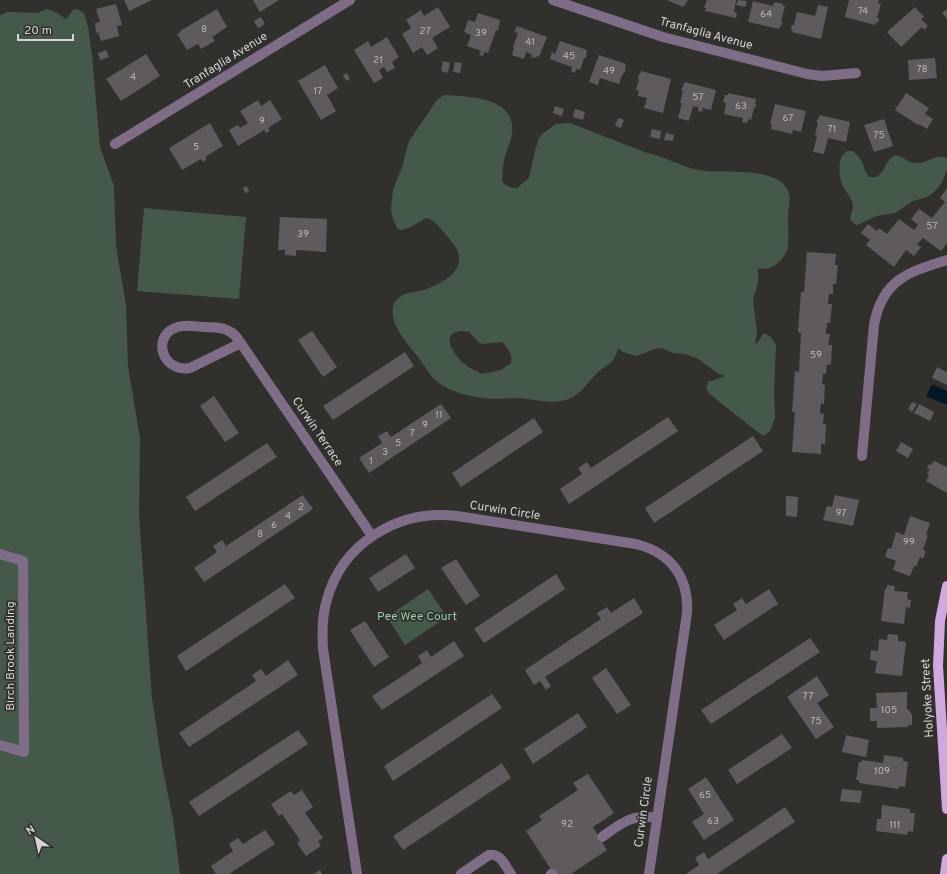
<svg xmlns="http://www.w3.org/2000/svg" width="947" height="874" font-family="Overpass,sans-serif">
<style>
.green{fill:#44594a;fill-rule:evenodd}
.water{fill:#021827}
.building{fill:#5f5b5d}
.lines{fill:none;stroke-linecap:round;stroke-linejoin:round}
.minor{stroke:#7f6d87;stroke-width:10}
.major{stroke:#cea8df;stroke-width:10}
.labels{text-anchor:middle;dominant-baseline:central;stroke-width:3.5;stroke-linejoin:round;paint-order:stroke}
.number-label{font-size:10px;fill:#b8b6b6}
.street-label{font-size:12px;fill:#d6d4d3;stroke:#32302d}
.park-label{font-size:12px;fill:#9ccdab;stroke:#32302d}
</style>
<rect width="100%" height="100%" fill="#32302d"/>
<path class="green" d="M47 9 57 13 66 19 73 10 77 9 84 13 88 27 92 55 100 147 114 186 116 246 126 305 128 366 140 438 139 515 152 698 162 765 173 819 180 874H0V15L8 12 37 13Z
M446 95C471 97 516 97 512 133 511 142 506 151 504 160 503 167 502 174 502 181 505 186 511 188 517 188L529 178 535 151 539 138 542 134 556 124 570 123 647 153C667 157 685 169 705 171 726 173 782 166 789 194 791 202 788 209 788 218 788 227 789 236 788 245 788 254 778 265 770 268 766 269 762 268 758 269V282L753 300 757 332 755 344 758 342 763 334H766L771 337 776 345 774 392 775 418 770 431 765 435H762L759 433 717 400 709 393 706 388 708 382 725 376 719 374 698 359 686 354 673 353 662 348 655 349 636 356 623 352 618 348C617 352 616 356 614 359 609 365 602 368 597 373 588 382 581 394 569 399 553 405 534 399 518 398 511 398 504 399 496 399 475 398 447 393 432 377 429 373 426 368 423 364 413 348 389 328 393 307 394 301 400 296 405 294 410 292 415 292 420 291 436 287 465 274 458 252 456 247 451 241 448 237 442 230 435 220 426 218L411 227 401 230 397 228 392 216 391 208 393 190 402 167 409 141 437 100 442 96ZM460 331 469 332 478 342 482 344 502 342C508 347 513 356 511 363L501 370 482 374C478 372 470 369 466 365 456 358 438 334 460 331Z
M847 151H853C856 154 860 158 862 162 865 168 864 173 870 177 885 180 883 160 896 155 903 156 908 163 916 163 927 164 936 153 947 158V170L941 184 933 193 927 197 913 201 895 213 877 216 857 225 854 224 850 219C850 213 855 207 852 201 850 196 846 192 843 187 839 177 836 158 847 151Z
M144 208 246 217 239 299 137 291Z
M428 589 447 617 405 645 387 617Z"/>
<path class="water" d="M932 384 947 391V405L926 396Z"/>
<path class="building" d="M124 0H152L129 11Z
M253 0H279L260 12Z
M667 0H688L683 7Z
M707 0H736L734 12 737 13 736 18 705 11 706 8 704 7Z
M738 0 747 1 745 7 736 5Z
M849 0H879L878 4H881L877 18H879L878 23 876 22 875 25 845 17Z
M753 1 773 6 774 2 783 4V6H785L781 21 783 22 779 29 748 22Z
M116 4 122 25 117 26 119 36 101 41 98 32 96 33 95 23 100 22 96 9Z
M818 5 828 7 821 39 792 32 793 30H791L792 25H794L797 12 815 16Z
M438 7 450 27 432 38 438 48 427 55 422 47 413 53 402 34 411 28 406 20 421 10 424 16Z
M915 7 924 17 921 19 928 26 924 30 922 27 901 47 887 32Z
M217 9 227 27 212 37 215 41 201 49 198 44 187 50 177 34 181 32 180 31Z
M947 9V19L942 13Z
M478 13 500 20 498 31 496 30 488 53 484 52 483 56 479 55 481 51 467 46 471 35 464 32 468 20 475 22Z
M261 17 265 24 258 28 254 21Z
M517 26 547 37 539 57 536 56 535 58 531 57 532 54 526 52 524 59 512 55 514 48 513 47 518 33 514 32Z
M387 37 399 57 392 62 395 68 387 72 384 67 379 70 383 78 374 83 354 50 368 41 371 47Z
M560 41 587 50 586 58H584L580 70 576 69 575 73 571 71 572 67 550 59 552 52 555 54Z
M106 50 109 57 100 60 98 53Z
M146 54 160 76 121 101 106 79Z
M599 55 626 64 625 67 626 68 624 74 623 73 619 84 600 78 598 85 589 82Z
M935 58 937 78 909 80 908 60Z
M443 61 450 63 448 73 441 71Z
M455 62 462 63 460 73 453 72Z
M325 65 338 88 327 95 336 111 321 120 298 81Z
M641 71 671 79 663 113 644 108 647 98 638 96 639 91 636 90 639 79 638 78 639 74H640Z
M347 73 350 79 346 81 343 75Z
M685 82 716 90 711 110 703 108 702 112 698 111V107L693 106 689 121 678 118 682 103H680L683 91 681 90Z
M728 93 756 99 755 104H756L755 109 754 108 751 120 748 119 747 123 742 122 743 118 724 114 726 103 723 102 725 95H728Z
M906 93 929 108 925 114 933 119 927 129 919 124 918 125 895 110Z
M258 100 261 106 270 100 282 119 268 128 270 131 266 133 264 130 238 146 229 130 238 125 240 128 248 123 240 111Z
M775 104 806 111 801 132 793 130 792 134 771 129 772 125 770 124Z
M555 106 564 109 562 116 553 113Z
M575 109 585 112 583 120 573 117Z
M820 115 850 122 846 142 828 138 824 154 813 152 817 136 815 135 818 123 816 122Z
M618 118 624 120 621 128 615 126Z
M884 119 893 146 874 152 864 125Z
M210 123 223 146 205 157 207 159 203 162 201 159 182 170 169 148Z
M652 129 661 131 660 139 650 137Z
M666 133 674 135 673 141 664 140Z
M247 186 249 192 245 193 243 188Z
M947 188V243L941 251 923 238 917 244 921 247 914 256 906 250 894 267 866 245 870 240 861 233 868 224 877 231 879 228 887 234 899 219 914 230 918 225 911 219 919 209 932 218 945 202 940 198Z
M280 217 327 219 326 252 296 250V256L285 255V250H278Z
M807 252 836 254 835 265H838L836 284H833V294H829L828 304H832L830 323H827L826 334H830L828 345H832L831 365 827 364 826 374H823L822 384 825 385 824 404 821 403 820 413 824 414 823 424H826L825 444H821V454L792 452 795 412H792L795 371 799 372 801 333 798 332 801 292H804Z
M312 331 337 367 323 377 298 340Z
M405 352 414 366 333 420 323 406Z
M937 367 947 372V385L932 378Z
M214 396 239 433 225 442 200 406Z
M912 402 917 404 912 412 908 409Z
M441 404 451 418 369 473 359 458 382 443 378 436 387 431 391 437Z
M919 404 934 412 930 421 914 413Z
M668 417 678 431 569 504 560 489 582 474 578 468 587 462 591 468Z
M534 418 543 432 461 487 452 473Z
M753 436 763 451 654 523 645 508Z
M901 442 913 449 908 458 896 451Z
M267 443 277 457 195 511 186 497Z
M934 461 947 467V493L926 481 929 475 927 474 930 469 927 468 929 464 931 465Z
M303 495 313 509 204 582 194 568 217 552 213 546 222 540 226 546Z
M835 495 859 500 853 526 823 520 827 506 832 507Z
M786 496 798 497 797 517 786 516Z
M910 516 930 523 926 535H928L923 550 926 551 923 559 920 557 916 567 914 566 910 576 893 570 896 561 885 557 888 548 891 549 896 532 904 535Z
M406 554 415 568 378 592 369 578Z
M456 559 480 596 466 605 441 568Z
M556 574 565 589 484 643 474 629Z
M285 584 295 598 186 671 177 656Z
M887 585 895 586 894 591 908 592 907 599 911 600 910 608 906 607 904 624 881 621 885 589H886Z
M769 589 778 604 724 640 714 625 737 610 733 604 742 598 746 604Z
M634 598 643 613 545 677 551 686 546 690 540 681 534 685 525 670 601 619 597 613 607 607 611 613Z
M365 621 389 657 374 667 350 630Z
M888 634 898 635V641L906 642 902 676 875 673 877 661 870 660 871 650 878 651 879 639 887 640Z
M810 638 820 652 711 724 701 710Z
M454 641 464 656 382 710 372 696 422 663 418 656 427 650 431 657Z
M288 660 298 675 189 747 179 733 256 681 252 675 261 669 266 676Z
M606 668 631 705 617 714 592 678Z
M817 676 829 695 817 703 834 727 816 739 787 697Z
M907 692V709L910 711 911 714H912V725H908V727L877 728V721H870V708H877L876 693Z
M492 694 502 708 393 781 384 766Z
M578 713 587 727 533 764 524 749Z
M298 730 308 744 199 816 189 802Z
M782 734 792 748 737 784 728 770Z
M846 735 869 740 866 757 842 752Z
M884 755 903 758V761L908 762 905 787 899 786V789L859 783V780H856L859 762H862V760L883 763Z
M502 763 511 778 403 850 393 836Z
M588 774 614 813 593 827 607 850 571 874H554L526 831 542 820 539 816 578 790 573 783Z
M706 777 734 820 704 840 692 822 704 814 688 789Z
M842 789 862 791 860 803 840 801Z
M302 790 313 807 305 813 323 838 318 841 321 846 306 856 297 843 300 840 282 814 279 816 271 804 291 791 294 795Z
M882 805 910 809V813H915L913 832 908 831 907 835 876 831 877 819H881Z
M785 807 795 822 781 831 717 874H686L699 865 695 858 704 852 708 859Z
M265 830 275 844 229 874H216L211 866 233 851 229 844 238 838 243 844Z
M320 870 322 874H314Z"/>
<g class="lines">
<path class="minor" d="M553 0 663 37 807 74 822 76 856 73
M115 144 350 0
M241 343 190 368C161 373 151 334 178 327 186 324 197 327 205 327 219 327 230 328 238 339L372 536
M862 456 874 325C882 280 908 272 947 260
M0 554 23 561 24 752 0 745
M602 837C622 823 630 814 657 818
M357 874 323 649C322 633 322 618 326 603 341 543 398 509 457 516L636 544C671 553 689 577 687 613L649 874
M461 874 489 855C501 853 505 866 511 874
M551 874H552"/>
<path class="major" d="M947 586 940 621 938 666 947 809
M945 874 947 859"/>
</g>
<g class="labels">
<g class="number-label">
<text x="863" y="11">74</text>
<text x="766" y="14">64</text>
<text x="204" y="29">8</text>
<text x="425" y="31">27</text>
<text x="481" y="33">39</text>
<text x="530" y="42">41</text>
<text x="569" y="56">45</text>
<text x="378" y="60">21</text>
<text x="922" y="69">78</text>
<text x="609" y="71">49</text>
<text x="133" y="77">4</text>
<text x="318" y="91">17</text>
<text x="698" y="97">57</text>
<text x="741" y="106">63</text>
<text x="788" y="118">67</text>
<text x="262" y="121">9</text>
<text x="832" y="129">71</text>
<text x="879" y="135">75</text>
<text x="196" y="147">5</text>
<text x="932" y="226">57</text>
<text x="303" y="234">39</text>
<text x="816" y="355">59</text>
<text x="439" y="415">11</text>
<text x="425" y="425">9</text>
<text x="412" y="433">7</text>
<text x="398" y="443">5</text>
<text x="385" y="452">3</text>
<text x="371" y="461">1</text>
<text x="301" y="507">2</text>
<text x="841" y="513">97</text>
<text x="288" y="516">4</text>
<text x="274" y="525">6</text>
<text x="260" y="534">8</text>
<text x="909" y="542">99</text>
<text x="808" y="696">77</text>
<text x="889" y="710">105</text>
<text x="816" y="721">75</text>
<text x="882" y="771">109</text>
<text x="705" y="795">65</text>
<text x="713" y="821">63</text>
<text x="567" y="824">92</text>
<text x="895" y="825">111</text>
</g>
<g class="street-label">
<text transform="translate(706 34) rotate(15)">Tranfaglia Avenue</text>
<text transform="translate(226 61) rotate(-32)">Tranfaglia Avenue</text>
<text transform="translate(317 432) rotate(56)">Curwin Terrace</text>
<text transform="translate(505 511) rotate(9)">Curwin Circle</text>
<text transform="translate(11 656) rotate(-90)">Birch Brook Landing</text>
<text transform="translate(928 698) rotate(-93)">Holyoke Street</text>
<text transform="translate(644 812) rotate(-82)">Curwin Circle</text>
</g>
<g class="park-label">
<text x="417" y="617">Pee Wee Court</text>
</g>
</g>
<g transform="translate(36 838) rotate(326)" stroke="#32302d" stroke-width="3" paint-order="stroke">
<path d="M0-3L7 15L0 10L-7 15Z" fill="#d6d4d3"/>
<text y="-6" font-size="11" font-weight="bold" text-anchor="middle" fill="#d6d4d3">N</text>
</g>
<path d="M18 34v6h55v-6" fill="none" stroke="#d6d4d3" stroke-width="2"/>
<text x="24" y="34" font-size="12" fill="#d6d4d3" stroke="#32302d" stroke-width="3" paint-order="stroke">20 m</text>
</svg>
